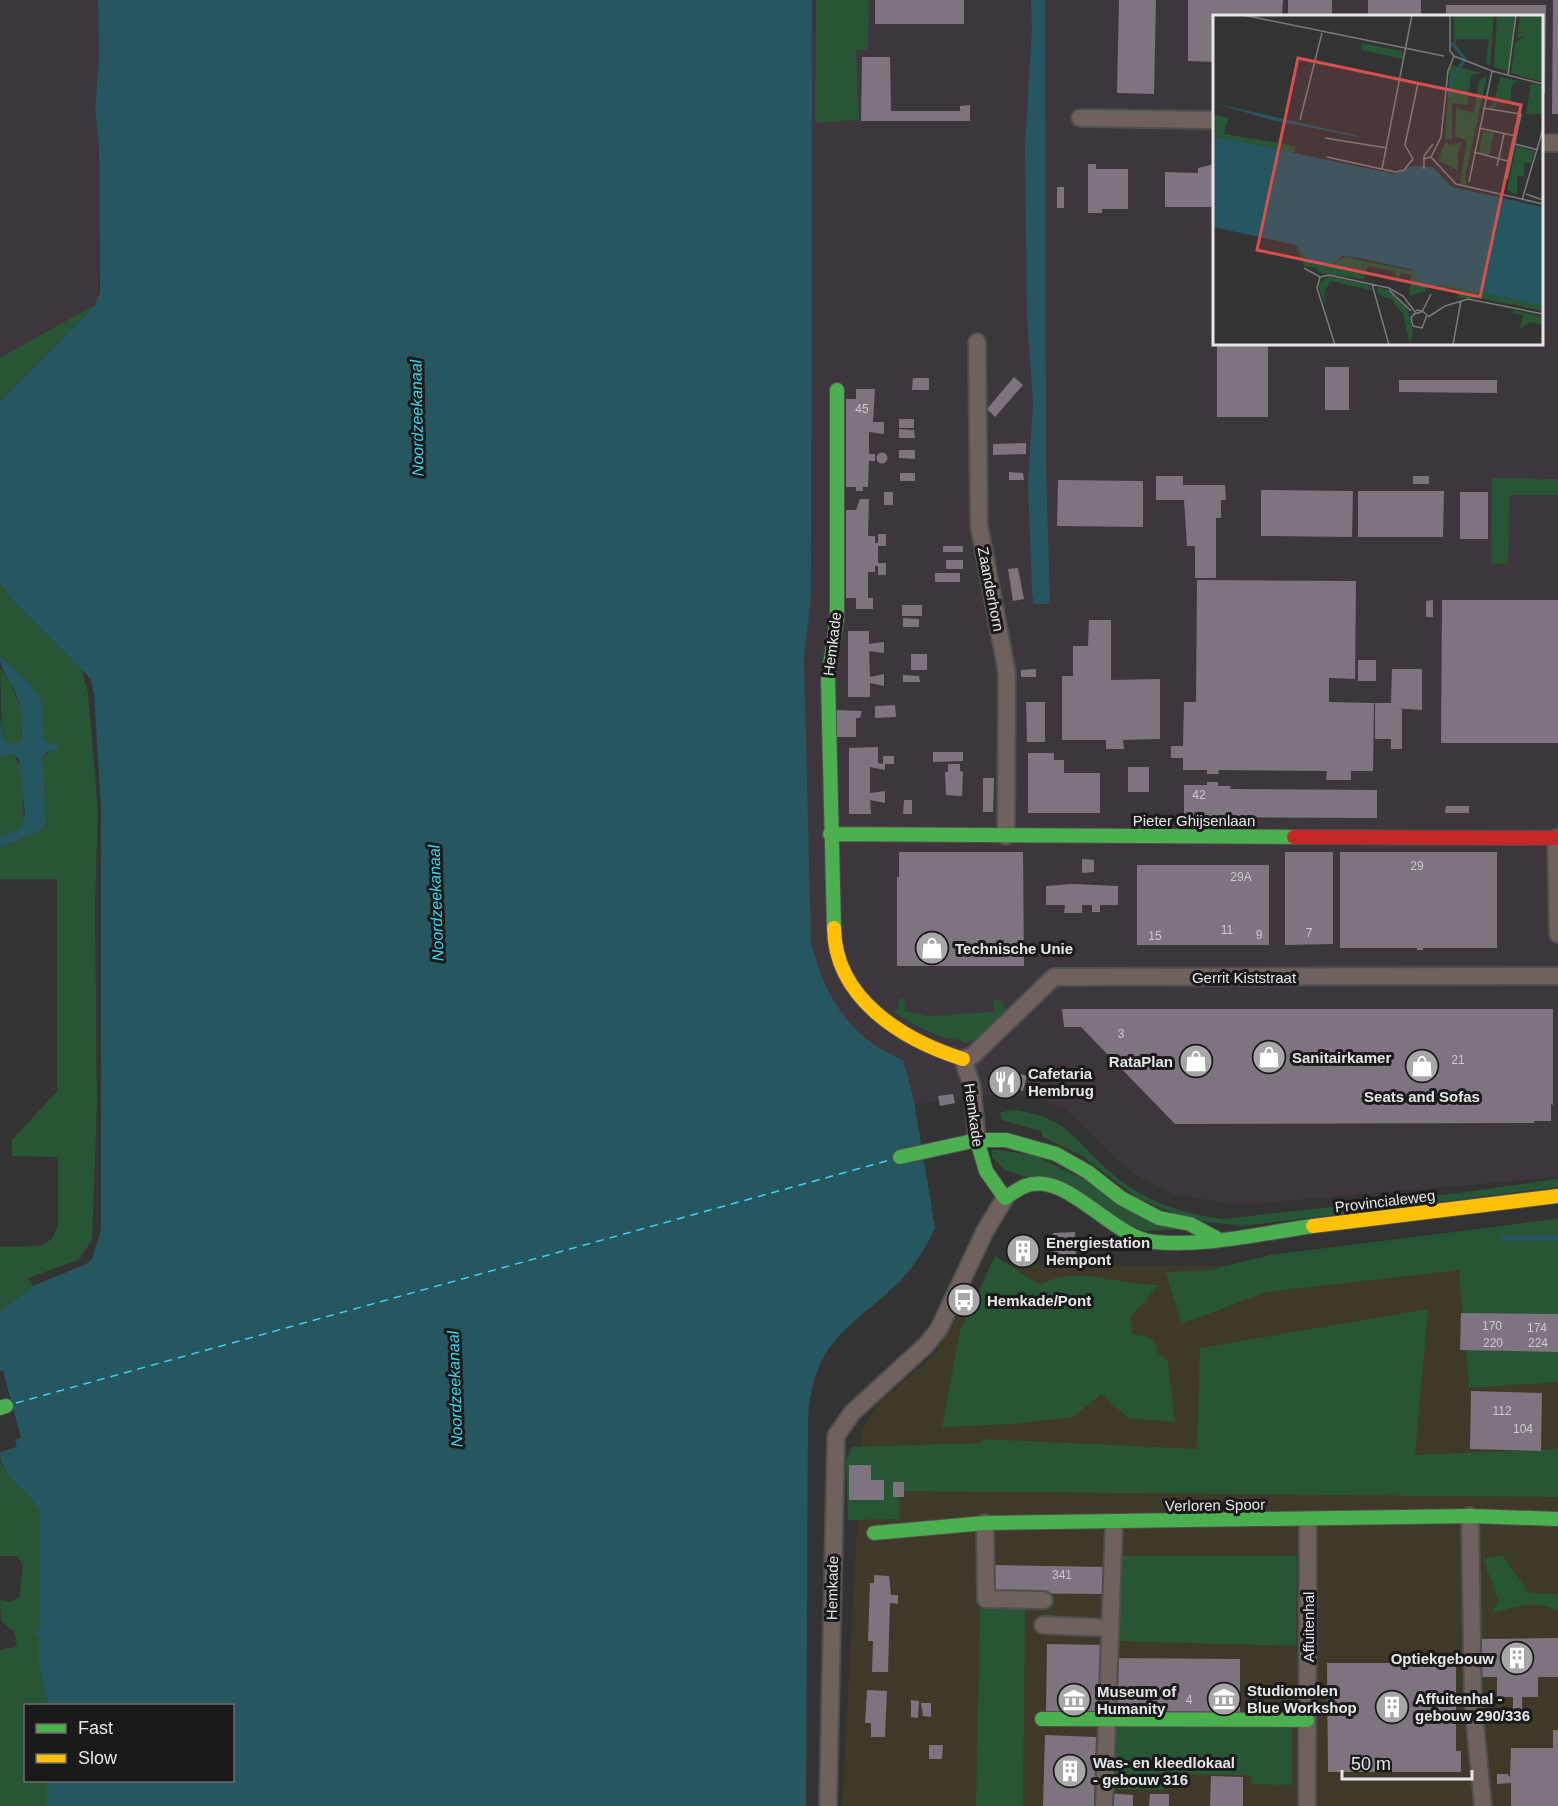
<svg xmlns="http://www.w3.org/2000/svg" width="1558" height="1806" font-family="Helvetica,sans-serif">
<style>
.commercial{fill:#3f3929}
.built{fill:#3d373d;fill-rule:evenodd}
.green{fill:#285535}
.water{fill:#265660}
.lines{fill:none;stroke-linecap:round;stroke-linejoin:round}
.stream{stroke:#265660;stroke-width:5}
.ferry{stroke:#3cd5ee;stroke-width:1.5;stroke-dasharray:8 6;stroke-linecap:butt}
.building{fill:#7d747f}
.street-casing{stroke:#504f50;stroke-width:20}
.fast-casing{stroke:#504f50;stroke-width:16}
.slow-casing{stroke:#504f50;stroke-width:16}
.jam-casing{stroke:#504f50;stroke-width:16}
.street{stroke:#6f615d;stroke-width:16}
.fast{stroke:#4caf50;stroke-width:14}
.slow{stroke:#ffc107;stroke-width:14}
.jam{stroke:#c62828;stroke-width:14}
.labels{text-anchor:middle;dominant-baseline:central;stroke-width:6;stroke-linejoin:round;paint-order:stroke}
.number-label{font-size:12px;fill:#ccc9cd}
.street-label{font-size:15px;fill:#e6e5e7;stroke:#1b1a1b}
.poi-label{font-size:15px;font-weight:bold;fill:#e6e5e7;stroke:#1b1a1b;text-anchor:start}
.water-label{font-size:16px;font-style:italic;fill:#3cd5ee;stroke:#1b1a1b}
.inset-river{fill:none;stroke:#265660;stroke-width:3}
.inset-road{fill:none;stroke:#7b7a7b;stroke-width:1.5}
.view{fill:#d94e4e;fill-opacity:0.15;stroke:#d94e4e;stroke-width:3}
.inset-edge{fill:none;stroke:#e6e5e7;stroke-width:3}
</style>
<rect width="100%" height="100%" fill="#333"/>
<path class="commercial" d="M1558 1218V1806H842L862 1430 877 1404 935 1354 952 1323 1000 1265 1223 1266Z"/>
<path class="built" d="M0 0H98L99 58 95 109 99 146 100 221 98 301 0 401Z
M779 0H1558V1177L1240 1205 1176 1195 1133 1174 1065 1109 1032 1096 994 1094 871 1110 773 1051ZM1214 16H1542V344H1214Z"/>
<path class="green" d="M816 0H869L868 49 856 50 859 120 815 123Z
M96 304 0 401V358Z
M1492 478 1558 479V495H1510L1508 563 1491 564Z
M0 583 14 602 81 668 88 692 98 810 95 908 97 1105 92 1240 78 1260 28 1278 33 1286 0 1311V1247L41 1246 52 1239 58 1226V1157L12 1156V1140L57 1091V879H0V848L43 830 46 823 43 758 57 745 48 743C40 733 45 718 43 706 39 687 13 669 0 656Z
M0 668 10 682 24 717 20 743H7L2 734Z
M14 754 21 769 24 823 20 829 0 837V758L3 755Z
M899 998 904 999 905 1011 927 1016 994 1012V999L1000 1000 1006 1009 976 1039 966 1043C959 1038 951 1040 943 1037 925 1031 909 1022 894 1012L898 1007Z
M1011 1110C1075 1116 1079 1151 1124 1183 1153 1204 1186 1214 1222 1219L1459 1193 1558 1179V1187L1243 1226 1191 1220 1139 1199 1082 1156 1043 1137 1041 1131 1002 1120 1000 1113Z
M992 1149 1034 1155 1185 1229 1144 1231 1023 1176 1005 1170 992 1157Z
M1558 1219V1382L1469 1388 1459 1270 1267 1292 1181 1324 1166 1272 1210 1270 1270 1255Z
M995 1256 1040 1285C1076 1264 1120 1285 1159 1285L1130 1317 1132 1334C1145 1335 1152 1337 1158 1348L1157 1352 1168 1362 1175 1422 1128 1418 1101 1394 1073 1417 1014 1424 942 1427 960 1331Z
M1428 1309 1415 1455 1558 1449V1497L899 1491V1519L848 1520 846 1460 852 1447 981 1443 982 1439 1197 1449 1200 1348Z
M0 1461C7 1481 29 1488 36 1502 48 1528 40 1600 40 1631H35V1634H39V1665L48 1705 26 1706V1780L47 1781V1806H0V1650L14 1647 17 1643 14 1632 1 1621 0 1599 9 1602 19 1598 23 1565 17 1556H0Z
M1118 1556H1297L1296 1646 1117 1641Z
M1503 1556 1529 1593 1558 1594V1611C1536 1599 1514 1607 1492 1613L1498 1600 1483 1558Z
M980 1608H1025L1023 1806H976Z
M1102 1725 1292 1727V1785L1251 1784V1775L1164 1774V1790L1102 1789Z"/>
<path class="water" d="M98 0H812L811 597 804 659 811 941C824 996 849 1038 903 1060L914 1101 935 1228C927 1245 916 1264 903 1278 852 1330 815 1334 808 1418L806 1806H47V1781L232 1780V1706L48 1705 39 1665V1635L35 1634V1631L40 1630V1514C33 1489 0 1481 0 1452L17 1447 15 1440 21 1438 3 1371H0V1311L33 1286 86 1264 92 1259 101 1230V808L94 693 90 678 14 602 0 583V401L95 305 100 293 99 146 95 109 99 58Z
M1031 0H1045L1046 469 1050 600 1048 604H1034L1032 592 1028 484 1033 403 1027 317 1025 146 1032 29Z
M0 656C13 669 40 687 43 706 45 718 40 733 48 743L58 745V750L47 752 43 758 46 823 43 830 0 848V837L20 829 25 815 19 760 14 754 3 755 0 758V718L2 734 7 743H20C25 721 21 702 10 682 4 671 0 668 0 656Z"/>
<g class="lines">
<path class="stream" d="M1504 1238H1558"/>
<path class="ferry" d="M16 1403 890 1160"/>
</g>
<path class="building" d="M875 0H964V24H875Z
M1119 0H1156L1154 94 1117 93Z
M1188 0H1283L1282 16H1214V62L1188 61Z
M1288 0H1332V16H1288Z
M1368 0H1421V16H1368Z
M1553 0H1558V114H1552Z
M1446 5H1546L1545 94H1542V16H1446Z
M862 57H890L891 111H960V106L970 105V121H861Z
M1088 164H1096V169H1128V209H1102V213H1088Z
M1214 164V207H1165V172L1198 173V168Z
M1057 187H1064V208H1057Z
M1217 344H1268V417H1217Z
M1325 367H1349V410H1325Z
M1014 377 1023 385 995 417 987 409Z
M913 378H929V390H912Z
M1399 380H1497V393L1399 392Z
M856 389H875L873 422H884V434L869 432V454H875V461H869L868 487H863V491H856V487H846V399H856Z
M899 419H914V428H899Z
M899 429 914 430 915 438H899Z
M1026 443V454L993 455V444Z
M899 450H915V459L899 458Z
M876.5 458a5.5 5.5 0 1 1 11 0a5.5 5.5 0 1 1-11 0Z
M1009 472 1023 473 1024 480H1009Z
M900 473H915V481H900Z
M1156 476H1183V485H1225L1226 500H1221V518H1216V578H1195V546H1187L1184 500H1156Z
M1413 476H1429V484H1413Z
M1058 480 1143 481V527L1057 526Z
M1261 490 1353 491 1352 537 1261 536Z
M1358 491H1444L1443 537H1358Z
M884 492H893V505H884Z
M1460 492H1488V539H1460Z
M860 499H869L868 536H875V543H878V534H886V546H878V563H886V575H878V566H875V572H868V598H873V609H856V598H846V510H856Z
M943 546H963V552H943Z
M946 560H963V569H946Z
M1018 568 1024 599 1013 601 1008 569Z
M935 573H960V582H935Z
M1197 580 1356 581 1355 679 1329 678V702L1374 703 1373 771H1351V780H1326L1327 771 1218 770 1219 774H1207V770H1183V758H1171V746H1183L1184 702H1196Z
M1433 600V617H1426V601Z
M1442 600H1558V743H1441Z
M902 605H922V616H902Z
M903 618 919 619V627H903Z
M1089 620H1111V680L1160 679V739L1123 740 1124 749H1106V740H1062V676H1073V646H1088Z
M848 631H869V644L884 642V653L869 651 870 677 884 674V686L870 683V697H848Z
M911 654H927V670H911Z
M1358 660H1376V681H1358Z
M1036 669V677H1021V670Z
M1392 669H1422V710L1391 708 1402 709V749H1391V739H1375V703H1391Z
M903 675 919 676 920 682H903Z
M1026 702H1045V742H1027Z
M895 705 896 717 875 718V706Z
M836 710 862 711 860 718H856V737H836Z
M878 747V763L883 764V756H894V764H885V770L870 767V793L885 791V803L870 800 871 814H849V748Z
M933 752H963V761L933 762Z
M1028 753H1054V760H1064V773H1100V813H1028Z
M948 764H960V771L963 772 962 796 946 795 945 772H948Z
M1128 767H1149V792H1128Z
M983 778H994L993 812H983Z
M1207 782H1218V786H1231L1230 789 1377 790V818L1184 817V785H1207Z
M904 800H912V814H903Z
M1446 806H1469V813H1445Z
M899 852H1023L1024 966H897V877H899Z
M1285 852H1333V944L1285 945Z
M1340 852H1497V948H1423V950H1417V948H1340Z
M1082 859 1094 860V872L1082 873Z
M1137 865H1269V945H1137Z
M1074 884 1118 886V905H1100V912H1092V905H1082V913H1064L1065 905H1046V886Z
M1062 1009H1553V1105L1551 1104V1121H1534V1123L1175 1124 1081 1027H1064Z
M996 1067 1027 1076 1023 1091 991 1082Z
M953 1094 955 1103 940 1106 938 1096Z
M1075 1232 1076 1254 1054 1255 1053 1233Z
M1038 1246V1255L1009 1256 1008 1247Z
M1461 1313 1558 1314V1352L1460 1350Z
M1471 1391 1542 1393 1541 1451 1470 1449Z
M849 1465H871V1480H884V1500H849Z
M893 1482H904V1497H893Z
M994 1565 1107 1567 1106 1594 994 1593Z
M874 1575 889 1576 891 1595H898V1604L890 1603 888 1672H872L873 1641H868L870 1583H874Z
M1558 1638V1677H1538V1697H1522V1710H1513V1697H1497V1677H1477V1639Z
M1047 1644 1106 1645 1104 1712H1046Z
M1113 1658 1240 1659V1712L1113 1711Z
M1327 1663H1456V1751H1461V1772H1328Z
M867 1690 887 1691 885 1737H871V1723H865Z
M911 1700 919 1701 918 1718 911 1717Z
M921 1703H931V1717L923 1716Z
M1553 1730H1558V1806H1511V1783L1497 1784V1774H1508L1510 1778 1511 1748H1553Z
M1045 1735 1096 1737 1094 1806H1043Z
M929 1745H943L942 1759H929Z
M1211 1776 1243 1777V1806H1210Z
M1106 1793 1133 1795V1806H1106Z
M1150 1794H1169V1806H1149Z"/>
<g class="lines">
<defs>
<path id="street" d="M1080 118 1214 120
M1542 143H1558
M977 342 979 525 1007 673 1006 836
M1556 838 1558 934
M977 1140 972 1086 963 1059 972 1056 1054 977 1558 976
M1470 1516 1473 1703 1483 1806
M985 1523 986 1599 1044 1600
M1043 1625 1110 1628
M828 1806 836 1436 852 1413 926 1345 939 1329 985 1231 1005 1198
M1104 1806 1114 1523
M1307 1806 1308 1520"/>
<path id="fast" d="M830 834 1294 837
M834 928 828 679 837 618V390
M977 1140 986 1171 1005 1198C1011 1194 1018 1189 1025 1186 1067 1170 1110 1237 1154 1242 1207 1247 1262 1233 1313 1226
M900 1157 977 1140H1006L1056 1154 1088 1172 1121 1198 1159 1218 1190 1224 1216 1238
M0 1408 6 1406
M874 1533 985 1523 1470 1516 1558 1519
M1042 1719 1307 1720"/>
<path id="slow" d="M834 928C835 999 903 1040 963 1059
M1313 1226 1558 1196"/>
<path id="jam" d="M1294 837 1558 838"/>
</defs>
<use href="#street" class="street-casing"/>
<use href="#fast" class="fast-casing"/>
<use href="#slow" class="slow-casing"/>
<use href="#jam" class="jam-casing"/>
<use href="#street" class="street"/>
<use href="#fast" class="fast"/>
<use href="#slow" class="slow"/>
<use href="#jam" class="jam"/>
</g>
<defs>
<symbol id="shop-disc" viewBox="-11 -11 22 22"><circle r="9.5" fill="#a7a7a8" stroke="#1b1a1b"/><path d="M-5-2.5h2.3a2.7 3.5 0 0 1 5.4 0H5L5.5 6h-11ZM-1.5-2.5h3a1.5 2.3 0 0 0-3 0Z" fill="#fff"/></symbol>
<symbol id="restaurant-disc" viewBox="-11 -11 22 22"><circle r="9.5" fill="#a7a7a8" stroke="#1b1a1b"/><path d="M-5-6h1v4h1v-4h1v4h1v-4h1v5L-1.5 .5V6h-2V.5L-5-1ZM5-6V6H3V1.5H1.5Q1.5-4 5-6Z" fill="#fff"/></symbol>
<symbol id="building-disc" viewBox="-11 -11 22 22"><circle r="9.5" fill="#a7a7a8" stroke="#1b1a1b"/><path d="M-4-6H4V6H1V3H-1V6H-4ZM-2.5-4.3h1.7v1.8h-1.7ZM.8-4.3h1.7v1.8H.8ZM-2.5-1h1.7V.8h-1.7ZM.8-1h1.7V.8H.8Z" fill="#fff"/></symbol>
<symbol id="bus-disc" viewBox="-11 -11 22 22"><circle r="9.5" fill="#a7a7a8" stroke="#1b1a1b"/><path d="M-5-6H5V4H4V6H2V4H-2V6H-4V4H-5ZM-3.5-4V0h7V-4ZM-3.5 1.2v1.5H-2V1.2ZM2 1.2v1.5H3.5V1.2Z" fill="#fff"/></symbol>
<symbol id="museum-disc" viewBox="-11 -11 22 22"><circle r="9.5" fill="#a7a7a8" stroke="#1b1a1b"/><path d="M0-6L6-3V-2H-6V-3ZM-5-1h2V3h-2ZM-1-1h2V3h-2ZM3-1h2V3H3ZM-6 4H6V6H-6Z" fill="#fff"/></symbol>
</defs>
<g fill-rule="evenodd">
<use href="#shop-disc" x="913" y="929" width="38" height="38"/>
<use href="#shop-disc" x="1250" y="1038" width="38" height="38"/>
<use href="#shop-disc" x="1177" y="1042" width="38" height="38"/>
<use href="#shop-disc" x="1403" y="1047" width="38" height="38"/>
<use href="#restaurant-disc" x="986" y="1063" width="38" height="38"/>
<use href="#building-disc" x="1004" y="1232" width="38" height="38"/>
<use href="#bus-disc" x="945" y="1281" width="38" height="38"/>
<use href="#building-disc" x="1498" y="1639" width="38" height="38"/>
<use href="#museum-disc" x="1205" y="1680" width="38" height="38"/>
<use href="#museum-disc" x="1055" y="1681" width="38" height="38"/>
<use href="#building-disc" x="1373" y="1688" width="38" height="38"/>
<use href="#building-disc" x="1051" y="1752" width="38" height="38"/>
</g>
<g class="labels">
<g class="number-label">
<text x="862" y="409">45</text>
<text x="1199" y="795">42</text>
<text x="1417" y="866">29</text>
<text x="1241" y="877">29A</text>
<text x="1227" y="930">11</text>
<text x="1309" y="933">7</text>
<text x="1259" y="935">9</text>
<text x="1155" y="936">15</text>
<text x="1121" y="1034">3</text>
<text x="1458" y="1060">21</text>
<text x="1492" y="1326">170</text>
<text x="1537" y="1328">174</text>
<text x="1493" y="1343">220</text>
<text x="1538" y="1343">224</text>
<text x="1502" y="1411">112</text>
<text x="1523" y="1429">104</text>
<text x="1062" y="1575">341</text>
<text x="1189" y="1700">4</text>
</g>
<g class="street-label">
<text transform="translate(991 589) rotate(79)">Zaanderhorn</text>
<text transform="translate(832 644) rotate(-83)">Hemkade</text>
<text x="1194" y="820">Pieter Ghijsenlaan</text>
<text x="1244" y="977">Gerrit Kiststraat</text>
<text transform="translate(974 1115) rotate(82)">Hemkade</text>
<text transform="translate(1385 1201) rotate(-7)">Provincialeweg</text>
<text transform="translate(1215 1505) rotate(-1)">Verloren Spoor</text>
<text transform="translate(832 1588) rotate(-89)">Hemkade</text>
<text transform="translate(1308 1627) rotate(-90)">Affuitenhal</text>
</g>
<g class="poi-label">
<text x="955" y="948">Technische Unie</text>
<text x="1292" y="1057">Sanitairkamer</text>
<text x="1173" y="1061" text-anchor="end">RataPlan</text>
<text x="1028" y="1073">Cafetaria<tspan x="1028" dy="17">Hembrug</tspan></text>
<text x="1422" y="1096" text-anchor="middle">Seats and Sofas</text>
<text x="1046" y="1242">Energiestation<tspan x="1046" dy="17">Hempont</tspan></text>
<text x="987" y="1300">Hemkade/Pont</text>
<text x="1494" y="1658" text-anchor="end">Optiekgebouw</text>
<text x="1247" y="1690">Studiomolen<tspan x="1247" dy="17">Blue Workshop</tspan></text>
<text x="1097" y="1691">Museum of<tspan x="1097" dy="17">Humanity</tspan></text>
<text x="1415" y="1698">Affuitenhal -<tspan x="1415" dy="17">gebouw 290/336</tspan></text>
<text x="1093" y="1762">Was- en kleedlokaal<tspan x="1093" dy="17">- gebouw 316</tspan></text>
</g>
<g class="water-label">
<text transform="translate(417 418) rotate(-91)">Noordzeekanaal</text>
<text transform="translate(436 903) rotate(-92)">Noordzeekanaal</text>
<text transform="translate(455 1389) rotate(-92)">Noordzeekanaal</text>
</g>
</g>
<g transform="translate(1213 15)">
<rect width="330" height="330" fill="#333"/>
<path d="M240 0H281L277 50 273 49 276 24H243L242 34ZM284 0H304L295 57 281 52ZM307 0H330V67L298 58 302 28 312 21 304 23ZM149 28 189 36 190 44 148 35ZM237 50 268 58 258 60 254 90 239 88V124H232ZM274 60 252 163 254 170 247 169 254 125 242 122 243 93 261 98 266 66ZM287 62 330 71V99H313L318 69 303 66 298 72V89L286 83 282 93H275L281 88ZM0 99 15 103 11 119 73 129 82 132 81 138 0 121ZM270 116 281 118 276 140 266 138ZM233 126 236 130 250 127 245 136V156L225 145ZM303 131 321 136 318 148H311V162L304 160V180L294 175ZM84 231 95 247 112 251 132 242 200 256 213 276 196 281 198 260 189 258 185 263 180 256 155 251 151 264 106 258 104 253 91 251ZM115 261 156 270 158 275 118 266 111 277 113 292 105 270ZM232 269 330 291V296L266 283H244L247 276 238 273 224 276ZM165 272 175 275 194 293 200 315 197 330 190 299 178 284 164 279ZM301 295 330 302V310L317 307 307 314 310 300 299 298Z" fill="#285535"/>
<path d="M0 88 146 121V122L59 105ZM0 121 182 159 199 151 220 152 239 172 330 192V291L233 270 210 274 200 255 147 243 130 241 115 251 97 248 83 230 0 212Z" fill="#265660"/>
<path class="inset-river" d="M236 82 239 64 252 44 239 28M211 155 218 271"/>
<path class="inset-road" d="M30 0 231 41M241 41 279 56 330 69M295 60 303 0M188 65 224 72M270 93 308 99 294 164M87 105 109 18M266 113 303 121M112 123 174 133M302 129 325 135M261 137 298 147M114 142 182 157 191 155 200 144M218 142 243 169 330 189M200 144 192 130 205 68M210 144 218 142 228 122 235 56 241 41 237 36V0M284 151 291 119M169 154 199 0M211 154V141L220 129M256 167 279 56M313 179 330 185M309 185 330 114M91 253 107 262M107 262 116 260 176 273 190 281 203 298M107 262 104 273 122 330M159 269 176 330M176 275 198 296M203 295 209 296 214 300 209 313 200 311 198 303 201 299 208 297 210 295 218 279M215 302 232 291 255 284 330 299M240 330 248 285"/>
<path class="view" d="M85 43 308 90 267 282 44 235Z"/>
<rect width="330" height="330" class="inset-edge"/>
</g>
<rect x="24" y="1704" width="210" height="78" fill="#1b1a1b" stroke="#6c6b6d" stroke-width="1.5"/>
<rect x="36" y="1724" width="30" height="9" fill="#4caf50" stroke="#6c6b6d" stroke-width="1.5"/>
<text x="78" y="1734" font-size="18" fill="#e6e5e7">Fast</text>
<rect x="36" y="1754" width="30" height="9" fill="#ffc107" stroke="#6c6b6d" stroke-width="1.5"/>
<text x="78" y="1764" font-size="18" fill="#e6e5e7">Slow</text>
<path d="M1342 1770v9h130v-9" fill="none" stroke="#e6e5e7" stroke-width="3"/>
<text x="1351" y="1770" font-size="18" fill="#e6e5e7" stroke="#1b1a1b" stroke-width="4.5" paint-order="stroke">50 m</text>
</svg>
